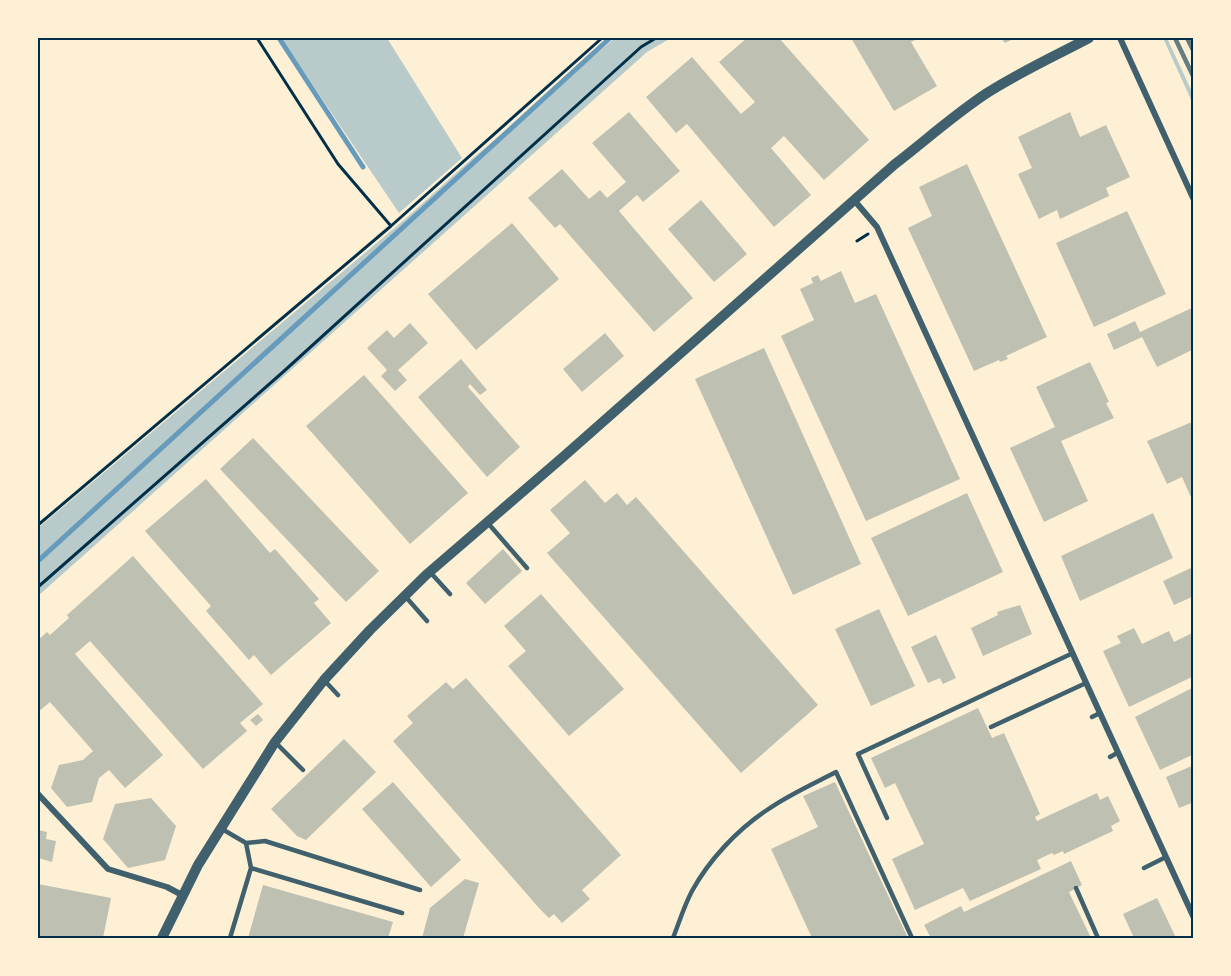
<svg xmlns="http://www.w3.org/2000/svg" width="1231" height="976" font-family="Karla,sans-serif">
<style>
.green{fill:#b9caca}
.lines{fill:none;stroke-linecap:round;stroke-linejoin:round}
.stream{stroke:#669bbc;stroke-width:5}
.building{fill:#bec0b2}
.path{stroke:#003049;stroke-width:3}
.service{stroke:#3f606c;stroke-width:4.5}
.minor{stroke:#3f606c;stroke-width:6}
.tertiary{stroke:#3f606c;stroke-width:10}
.rail{stroke:#657d81;stroke-width:4.5}
.neatline{fill:none;stroke:#003049;stroke-width:2}
</style>
<rect width="100%" height="100%" fill="#fdf0d5"/>
<path class="green" d="M281 38H387L462 158 399 213Z
M615 38H671L647 52 38 596V528L404 220 466 164Z
M1163 38H1167L1193 94V104Z"/>
<g class="lines">
<path class="stream" d="M279 38 363 167
M38 561 610 38"/>
</g>
<path class="building" d="M747 38H779L869 140 824 180 784 136 771 148 811 195 774 227 687 124 676 133 646 97 692 57 741 114 755 102 719 62Z
M851 38H919L911 42 937 86 894 111Z
M1001 38H1015L1005 43Z
M629 112 680 171 643 202 637 195 619 211 693 298 654 332 560 224 555 228 528 198 562 169 589 199 600 190 607 198 626 182 592 143Z
M1070 112 1080 137 1106 125 1130 177 1106 188 1109 196 1060 219 1057 210 1039 219 1018 174 1032 168 1018 137Z
M967 164 1047 337 1006 356 1008 359 1000 362 999 360 974 371 908 228 932 216 919 187Z
M701 200 747 254 714 282 668 229Z
M1127 211 1166 294 1094 327 1056 243Z
M512 223 559 279 476 350 428 294Z
M841 271 855 303 876 294 960 479 866 521 781 336 814 320 800 289 813 283 811 278 818 275 821 281Z
M1194 307V336L1191 337 1194 349 1157 367 1142 337 1114 350 1107 334 1135 321 1140 332Z
M410 323 428 343 398 370 407 380 395 391 381 376 387 370 367 348 387 330 394 338Z
M605 333 624 356 582 392 563 369Z
M764 348 861 564 793 595 695 379Z
M461 359 487 390 480 395 470 384 468 387 520 447 487 477 418 397Z
M1090 362 1109 402 1106 403 1114 418 1061 441 1088 501 1044 522 1010 448 1055 427 1036 387Z
M364 375 468 493 410 544 306 426Z
M1194 421V504L1182 477 1167 484 1147 441Z
M253 438 379 571 346 602 220 469Z
M206 479 270 553 275 549 319 599 314 603 331 623 271 675 254 655 249 660 206 611 211 606 145 531Z
M585 480 605 503 617 493 627 505 636 497 818 705 741 773 547 553 570 533 550 510Z
M967 493 1003 572 908 616 871 538Z
M1153 513 1173 558 1080 601 1061 556Z
M503 549 522 571 485 604 466 583Z
M133 556 263 704 240 723 247 731 203 769 90 641 75 654 163 755 125 788 109 770 99 778 92 802 67 807 51 788 59 765 83 760 93 751 50 702 38 712V640L47 632 50 635 69 618 67 615Z
M1191 568 1194 574V596L1174 605 1163 581Z
M541 594 624 689 569 736 508 666 526 651 504 626Z
M1020 605 1032 634 983 656 971 628 998 615 997 612Z
M879 609 915 686 871 706 835 629Z
M1134 628 1142 644 1169 631 1174 642 1192 633 1194 676 1129 707 1103 651 1121 643 1117 636Z
M936 635 956 678 943 684 940 678 928 683 911 647Z
M466 678 621 855 582 890 590 899 562 923 554 914 549 918 539 908 393 741 413 723 407 716 446 682 453 689Z
M1194 687V759L1192 755 1160 770 1135 717Z
M978 708 992 738 1004 733 1040 814 1035 817 1037 821 1097 793 1100 800 1108 796 1120 821 1111 826 1113 831 1064 854 1063 851 1054 855 1052 853 1037 860 1041 869 970 901 963 888 915 910 892 859 924 844 895 783 885 788 871 758Z
M258 714 263 720 256 726 250 720Z
M344 739 376 772 306 840 297 836 271 809Z
M1194 765V802L1179 808 1166 777Z
M393 782 461 860 431 887 362 809Z
M835 782 908 938H812L771 849 818 827 803 796Z
M151 798 176 826 165 860 128 868 103 839 115 804Z
M38 830 47 832 46 839 56 841 52 862 38 858Z
M1071 861 1082 885 1069 892 1091 938H931L924 925 961 906 964 912Z
M465 879 479 883 463 938H422L430 908Z
M38 884 111 898 103 938H38Z
M263 885 393 922 388 938H248Z
M1157 898 1176 938H1134L1123 914Z"/>
<g class="lines">
<path class="path" d="M257 38 338 164 391 226
M857 241 868 234
M38 525 391 226 602 38
M38 587 283 372 641 47 656 38"/>
<path class="service" d="M487 522 527 568
M430 572 450 594
M405 596 427 621
M324 680 338 695
M1092 717 1100 713
M991 727 1086 683
M275 742 303 770
M1110 757 1117 753
M887 818 858 754 1073 653
M222 829 246 843 251 868 402 913
M246 843 265 841 420 890
M1144 868 1164 858
M1076 888 1098 938
M230 938 251 868
M673 938C679 923 684 906 692 891 709 860 737 830 767 810 788 795 813 784 836 772L912 938"/>
<path class="minor" d="M1120 38 1194 200
M854 200 877 227 1194 918
M38 794 108 869 167 887 182 895"/>
<path class="tertiary" d="M162 938 198 865 275 742 324 680 370 630 426 575 563 457 895 164C926 140 955 114 987 93 1020 72 1055 56 1089 38"/>
<path class="rail" d="M1175 38 1194 78
M1187 38 1194 52"/>
</g>
<rect width="1231" height="976" fill="none" stroke="#fdf0d5" stroke-width="78"/>
<rect x="39" y="39" width="1153" height="898" class="neatline"/>
</svg>
